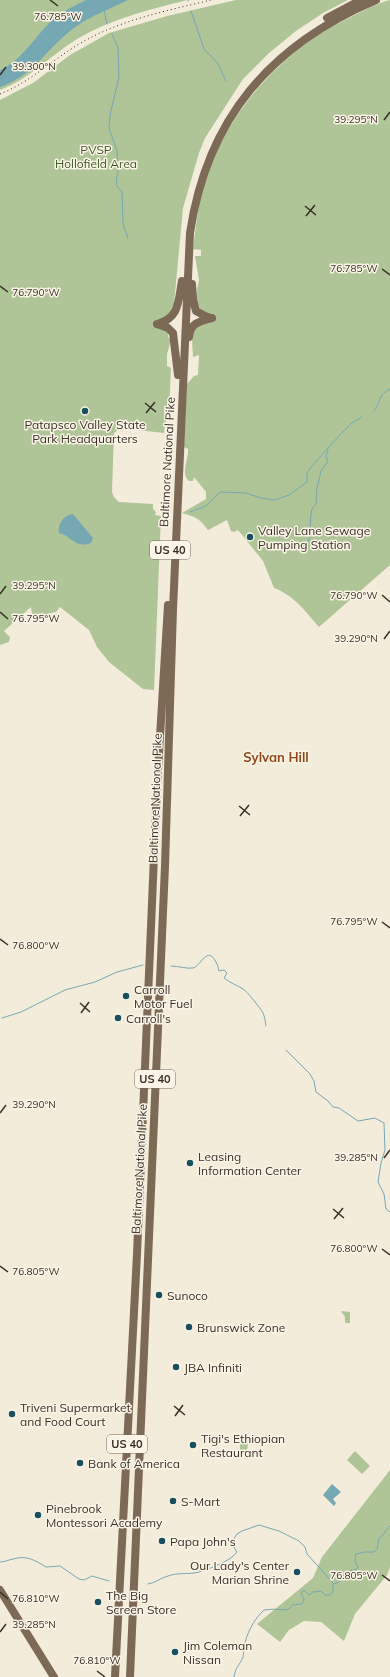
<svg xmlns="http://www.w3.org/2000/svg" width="390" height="1677" font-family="Mulish,sans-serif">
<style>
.green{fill:#afc598}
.water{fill:#76a8b4}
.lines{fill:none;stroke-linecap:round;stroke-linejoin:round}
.stream{stroke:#76a8b4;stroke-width:1}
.major{stroke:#7c6956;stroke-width:8}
.rail{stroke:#392f27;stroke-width:1;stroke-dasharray:1 3;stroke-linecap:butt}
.ticks{fill:none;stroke:#392f27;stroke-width:1.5}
.poi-dot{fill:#184f5f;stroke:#fbf5e7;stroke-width:1.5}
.labels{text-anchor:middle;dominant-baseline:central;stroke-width:3;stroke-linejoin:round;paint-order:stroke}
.shield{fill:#fbf5e7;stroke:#736a61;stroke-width:1}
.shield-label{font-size:11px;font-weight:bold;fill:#392f27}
.park-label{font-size:12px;fill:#405928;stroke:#fbf5e7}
.poi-label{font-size:12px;fill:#392f27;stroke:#fbf5e7;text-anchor:start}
.street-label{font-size:12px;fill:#392f27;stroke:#fbf5e7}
.neighbourhood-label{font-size:13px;font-weight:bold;fill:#904717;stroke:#fbf5e7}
.ticks-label{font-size:10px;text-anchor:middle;fill:#392f27;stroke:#fbf5e7;stroke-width:3;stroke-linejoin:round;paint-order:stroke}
</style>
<rect width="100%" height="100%" fill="#f4ecda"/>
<path class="green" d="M0 0H187C148 10 106 20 71 43 47 59 27 80 0 90Z
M236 0H348L323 13 296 31 269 53 243 79 205 138 199 153 183 208 174 304 171 310 168 337 171 340 167 354V366L171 368 170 392 164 433 120 428 114 433 112 492 114 497 119 502 153 504V509L156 512 155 515 161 516 154 690 143 689 109 662 97 647 89 630 60 607 56 612 50 613 44 620 32 614 31 607 4 631 10 637 9 642 0 645V100L33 83 70 55 109 33 167 16Z
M390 0V565L319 627C305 611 295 596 274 588L263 561 238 530 234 532 231 531 227 520 208 530C199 518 196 517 182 513L206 499V492L194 477 193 481H189C180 473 189 459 188 449L184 447 187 384 194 376 198 375 199 355 193 357C193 347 189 332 199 326L200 309 196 295 199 280 195 256H201V250L193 249C195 233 197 216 200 201 216 125 275 55 343 21 358 14 374 4 390 0Z
M341 1311 350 1312V1323H345V1317Z
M242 1437 249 1438 250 1444H248L247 1451 242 1452 240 1450V1440Z
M355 1451 370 1466 362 1474 347 1460Z
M390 1470V1567L387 1575 355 1614 344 1641 321 1622 304 1621 289 1630 280 1642 257 1624 313 1578 322 1557Z"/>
<path class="water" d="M86 0H128C110 9 90 16 74 28 48 47 32 77 0 87V70C25 59 36 33 56 17 65 10 76 5 86 0Z
M73 514 93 538 91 543C75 549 72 536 59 533 57 524 64 515 73 514Z
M332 1484 341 1492 333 1499 336 1503 334 1506 323 1495Z"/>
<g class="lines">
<path class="stream" d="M188 0V1
M104 10 107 24
M191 11 204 49 217 62 226 81
M112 34 118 48 119 77 110 115 109 128 117 151 118 172 116 181 117 186 122 192 123 224 128 238
M374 411C380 404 378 394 390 389
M190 512 206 506 220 492 246 493 261 498 275 500 289 495 307 482V473L312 466 338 437 352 423 362 417
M303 551V548L309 540 311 514 312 509 316 504 317 488 321 471 328 461 326 457 328 450
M171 966C178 966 187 969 193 968 201 966 207 945 216 962 218 965 218 968 219 971L224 970 227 973 224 978C230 983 237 985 243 989 247 991 261 1009 263 1013 265 1017 265 1022 266 1026
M2 1018 21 1012 65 990 95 982 117 972 143 965
M286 1050 310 1074 314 1081 316 1092 328 1101 333 1107 339 1108 358 1121 375 1118 384 1123 385 1150 381 1163 378 1182 384 1194 386 1209 390 1212
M0 1562C5 1562 8 1560 13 1559 26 1555 35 1560 46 1567L60 1566 79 1579 84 1580 92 1576 109 1581
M148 1584C156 1583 160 1578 168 1576 178 1572 189 1575 199 1572 209 1569 231 1561 237 1552L231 1543 237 1534 242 1531 259 1525 279 1531 299 1541 305 1547 307 1554 334 1584C343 1582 341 1576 348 1572 351 1570 355 1570 358 1568L355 1561 356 1554 364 1552H374L377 1549 379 1539 390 1526
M234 1677C236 1665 239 1667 243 1657 244 1654 243 1651 244 1648 246 1634 254 1619 264 1610 271 1609 278 1609 285 1610 289 1610 290 1607 293 1605 297 1604 300 1605 303 1603L304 1599 301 1593 304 1590 309 1595 313 1592 321 1591 325 1595H330L333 1592V1584"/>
<path class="major" d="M327 18 361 0
M192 284 193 299 196 311 205 316 211 318
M157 324 168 328 173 333 178 375
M157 324C180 318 178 301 182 281
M189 337C190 323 200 321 212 318
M0 1590 54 1677
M115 1677 137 1254 157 786 168 605
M130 1677 165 866 173 609 190 233C207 118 271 45 376 0"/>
<path class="rail" d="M0 94C33 81 57 55 88 39 125 19 170 10 211 0"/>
</g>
<path class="ticks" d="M50 0 58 6M0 75 6 67M384 120 390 112M305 206 316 215M306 216 315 205M382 269 390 275M0 286 8 292M145 403 156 412M146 413 155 402M0 594 6 586M382 595 390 602M0 612 8 619M384 639 390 631M239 806 250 815M240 816 249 805M382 922 390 928M0 939 8 945M80 1003 90 1012M81 1013 89 1002M0 1113 6 1105M384 1158 390 1150M333 1209 344 1218M334 1219 343 1208M382 1249 390 1255M0 1266 8 1272M174 1406 185 1415M175 1416 183 1405M382 1575 390 1581M0 1592 8 1599M0 1632 6 1624M97 1671 105 1677"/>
<g class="poi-dot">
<circle cx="85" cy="411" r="4"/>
<circle cx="250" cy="537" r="4"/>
<circle cx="126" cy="996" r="4"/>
<circle cx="118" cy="1018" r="4"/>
<circle cx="190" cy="1163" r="4"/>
<circle cx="159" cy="1295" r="4"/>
<circle cx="189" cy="1327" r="4"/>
<circle cx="176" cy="1367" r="4"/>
<circle cx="12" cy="1414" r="4"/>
<circle cx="193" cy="1445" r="4"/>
<circle cx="80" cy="1463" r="4"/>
<circle cx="173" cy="1501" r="4"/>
<circle cx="38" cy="1515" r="4"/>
<circle cx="162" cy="1541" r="4"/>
<circle cx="297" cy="1572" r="4"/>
<circle cx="98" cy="1602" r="4"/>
<circle cx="175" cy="1652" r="4"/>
</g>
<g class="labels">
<g class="shield">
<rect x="150" y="541" width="40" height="18" rx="3"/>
<rect x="135" y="1070" width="40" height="18" rx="3"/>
<rect x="107" y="1435" width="40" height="18" rx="3"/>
</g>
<g class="shield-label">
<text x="170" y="550">US 40</text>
<text x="155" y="1079">US 40</text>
<text x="127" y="1444">US 40</text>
</g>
<g class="park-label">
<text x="96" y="149">PVSP<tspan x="96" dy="14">Hollofield Area</tspan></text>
</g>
<g class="poi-label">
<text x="85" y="424" text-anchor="middle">Patapsco Valley State<tspan x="85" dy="14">Park Headquarters</tspan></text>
<text x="258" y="530">Valley Lane Sewage<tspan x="258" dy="14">Pumping Station</tspan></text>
<text x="134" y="989">Carroll<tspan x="134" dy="14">Motor Fuel</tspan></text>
<text x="126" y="1018">Carroll's</text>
<text x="198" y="1156">Leasing<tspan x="198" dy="14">Information Center</tspan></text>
<text x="167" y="1295">Sunoco</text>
<text x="197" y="1327">Brunswick Zone</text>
<text x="184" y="1367">JBA Infiniti</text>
<text x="20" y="1407">Triveni Supermarket<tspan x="20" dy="14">and Food Court</tspan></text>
<text x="201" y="1438">Tigi's Ethiopian<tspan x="201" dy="14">Restaurant</tspan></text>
<text x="88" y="1463">Bank of America</text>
<text x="181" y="1501">S-Mart</text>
<text x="46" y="1508">Pinebrook<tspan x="46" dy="14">Montessori Academy</tspan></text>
<text x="170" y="1541">Papa John's</text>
<text x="289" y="1565" text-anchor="end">Our Lady's Center<tspan x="289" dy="14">Marian Shrine</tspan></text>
<text x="106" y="1595">The Big<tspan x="106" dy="14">Screen Store</tspan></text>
<text x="183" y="1645">Jim Coleman<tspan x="183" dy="14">Nissan</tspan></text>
</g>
<g class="street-label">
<text transform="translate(167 462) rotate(-87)">Baltimore National Pike</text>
<text transform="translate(155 798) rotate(-88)">Baltimore National Pike</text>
<text transform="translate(139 1169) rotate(-87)">Baltimore National Pike</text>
</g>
<g class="neighbourhood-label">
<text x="276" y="757">Sylvan Hill</text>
</g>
</g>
<g class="ticks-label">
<text x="58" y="20">76.785°W</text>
<text x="34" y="70">39.300°N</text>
<text x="356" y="123">39.295°N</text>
<text x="354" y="272">76.785°W</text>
<text x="36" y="296">76.790°W</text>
<text x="34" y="589">39.295°N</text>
<text x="354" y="599">76.790°W</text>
<text x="36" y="622">76.795°W</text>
<text x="356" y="642">39.290°N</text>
<text x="354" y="925">76.795°W</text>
<text x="36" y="949">76.800°W</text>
<text x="34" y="1108">39.290°N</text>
<text x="356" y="1161">39.285°N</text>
<text x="354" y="1252">76.800°W</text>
<text x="36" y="1275">76.805°W</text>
<text x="354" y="1579">76.805°W</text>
<text x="36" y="1602">76.810°W</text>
<text x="34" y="1628">39.285°N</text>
<text x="97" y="1664">76.810°W</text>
</g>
</svg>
